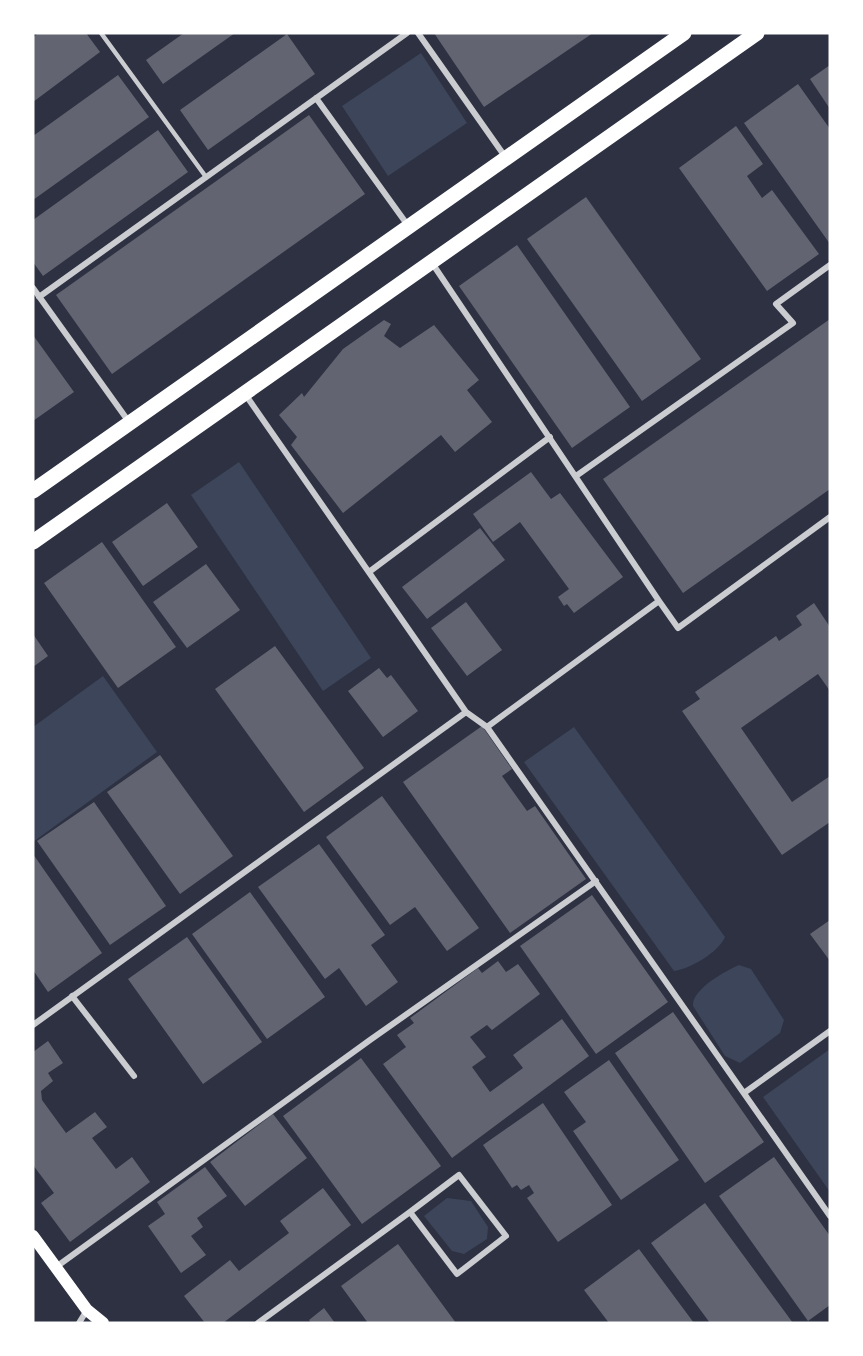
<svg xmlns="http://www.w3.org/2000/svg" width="863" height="1356" font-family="Literata,serif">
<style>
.green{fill:#3c4559}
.building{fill:#626471}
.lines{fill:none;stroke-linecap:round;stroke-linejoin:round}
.service{stroke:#caccd0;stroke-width:4.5}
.minor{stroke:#caccd0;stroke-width:6}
.secondary{stroke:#fff;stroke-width:12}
.primary{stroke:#fff;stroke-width:15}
</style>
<rect width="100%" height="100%" fill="#2d3142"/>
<path class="green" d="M421 53 467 123 388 176 342 106Z
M239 462 371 658 323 691 191 495Z
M103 676 157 752 33 842V727Z
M574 727 725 937C719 952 690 969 674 971L524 762Z
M739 965 751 969 784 1020 780 1033 740 1063 725 1056 693 1006C691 990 725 971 739 965Z
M830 1049V1192L763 1097Z
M447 1198 471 1201 488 1227 487 1239 464 1254 452 1251 424 1216Z"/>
<path class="building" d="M39 33H86L100 52 33 102V37Z
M184 33H235L163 84 146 60Z
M434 33H593L484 107Z
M287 34 315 74 208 150 180 110Z
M830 65V109L810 79Z
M118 75 149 117 33 200V136Z
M798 84 830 129V244L744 123Z
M309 115 365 194 112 374 56 295Z
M736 126 763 164 747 176 762 198 772 190 819 254 767 291 679 168Z
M158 130 188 172 43 276 33 262V220Z
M586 197 701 359 642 401 527 239Z
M517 245 630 407 572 448 459 286Z
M830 319V489L683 593 603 479Z
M384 320 391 324 384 336 400 348 434 325 479 380 467 390 492 422 455 452 441 435 343 513 291 445 297 437 279 415 302 393 304 397 343 349Z
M33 335 74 392 33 421Z
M531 472 551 499 560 493 623 577 574 613 567 604 564 606 558 597 569 589 520 522 493 542 473 514Z
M167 503 198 547 143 586 112 542Z
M480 528 505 560 427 619 402 587Z
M102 542 176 647 118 688 44 583Z
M206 564 240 610 187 648 153 602Z
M466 602 502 650 467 676 431 628Z
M814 603 830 627V691L818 674 741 728 792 802 830 776V822L782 855 682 711 700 699 695 692 776 636 779 641 802 625 796 616Z
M33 634 48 656 33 667Z
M275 646 364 768 304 812 215 689Z
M379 668 387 678 391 675 418 711 383 737 348 691Z
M482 726 512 769 502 776 527 811 535 806 586 879 510 933 403 782Z
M160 755 233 856 180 894 107 792Z
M382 796 479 928 447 951 415 907 390 925 326 837Z
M94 802 166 906 110 945 37 841Z
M319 844 385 935 371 945 398 982 366 1006 339 968 325 979 258 887Z
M33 854 102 953 48 992 33 970Z
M250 892 325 997 267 1039 192 934Z
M592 895 668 1002 596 1054 520 946Z
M830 920V961L810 934Z
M187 937 262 1042 203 1084 128 979Z
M498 961 506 972 518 964 540 994 492 1030 487 1025 470 1037 486 1057 472 1067 490 1092 523 1068 513 1055 562 1019 589 1056 452 1158 383 1064 406 1047 397 1035 414 1023 410 1018 478 968 482 973Z
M673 1012 764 1142 705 1183 615 1053Z
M48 1041 63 1063 48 1073 53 1081 41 1091 42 1100 66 1133 95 1112 107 1127 92 1138 116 1169 132 1157 150 1182 70 1242 41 1203 54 1193 33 1165V1052Z
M361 1058 441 1166 362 1224 283 1116Z
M609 1060 679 1160 621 1200 573 1131 586 1122 564 1092Z
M543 1103 612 1205 558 1242 527 1198 534 1193 529 1185 521 1190 517 1185 512 1188 483 1145Z
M273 1114 307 1158 245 1206 210 1162Z
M774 1157 830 1236V1305L808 1321 719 1196Z
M205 1167 227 1196 197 1218 203 1227 191 1236 206 1255 181 1273 148 1226 165 1214 157 1202Z
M323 1188 351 1225 223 1323H205L184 1296 230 1260 239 1271 289 1233 280 1221Z
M705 1203 793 1323H710L651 1243Z
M398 1244 456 1323H368L341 1286Z
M639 1249 694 1323H609L584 1290Z
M324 1308 335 1323H311L309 1320Z"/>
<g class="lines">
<path class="service" d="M101 33 206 177"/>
<path class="minor" d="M418 33 506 158
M316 98 409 227
M432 263 659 601
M33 288 129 422
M39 297 407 33
M245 394 466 712 487 727 830 1216
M576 476 793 323 776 304 830 265
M369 572 550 437
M487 727 659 601 678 628 830 517
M72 996 134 1076
M33 1025 466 712
M744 1093 830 1031
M459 1175 506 1236 457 1274 410 1212Z
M56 1267 370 1040 596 881
M79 1323 87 1310
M258 1323 410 1212"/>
<path class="secondary" d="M33 1236 87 1310 103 1323"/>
<path class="primary" d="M33 491 684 33
M33 542 757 33"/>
</g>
<rect width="863" height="1356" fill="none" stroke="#ffffff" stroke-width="69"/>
</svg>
